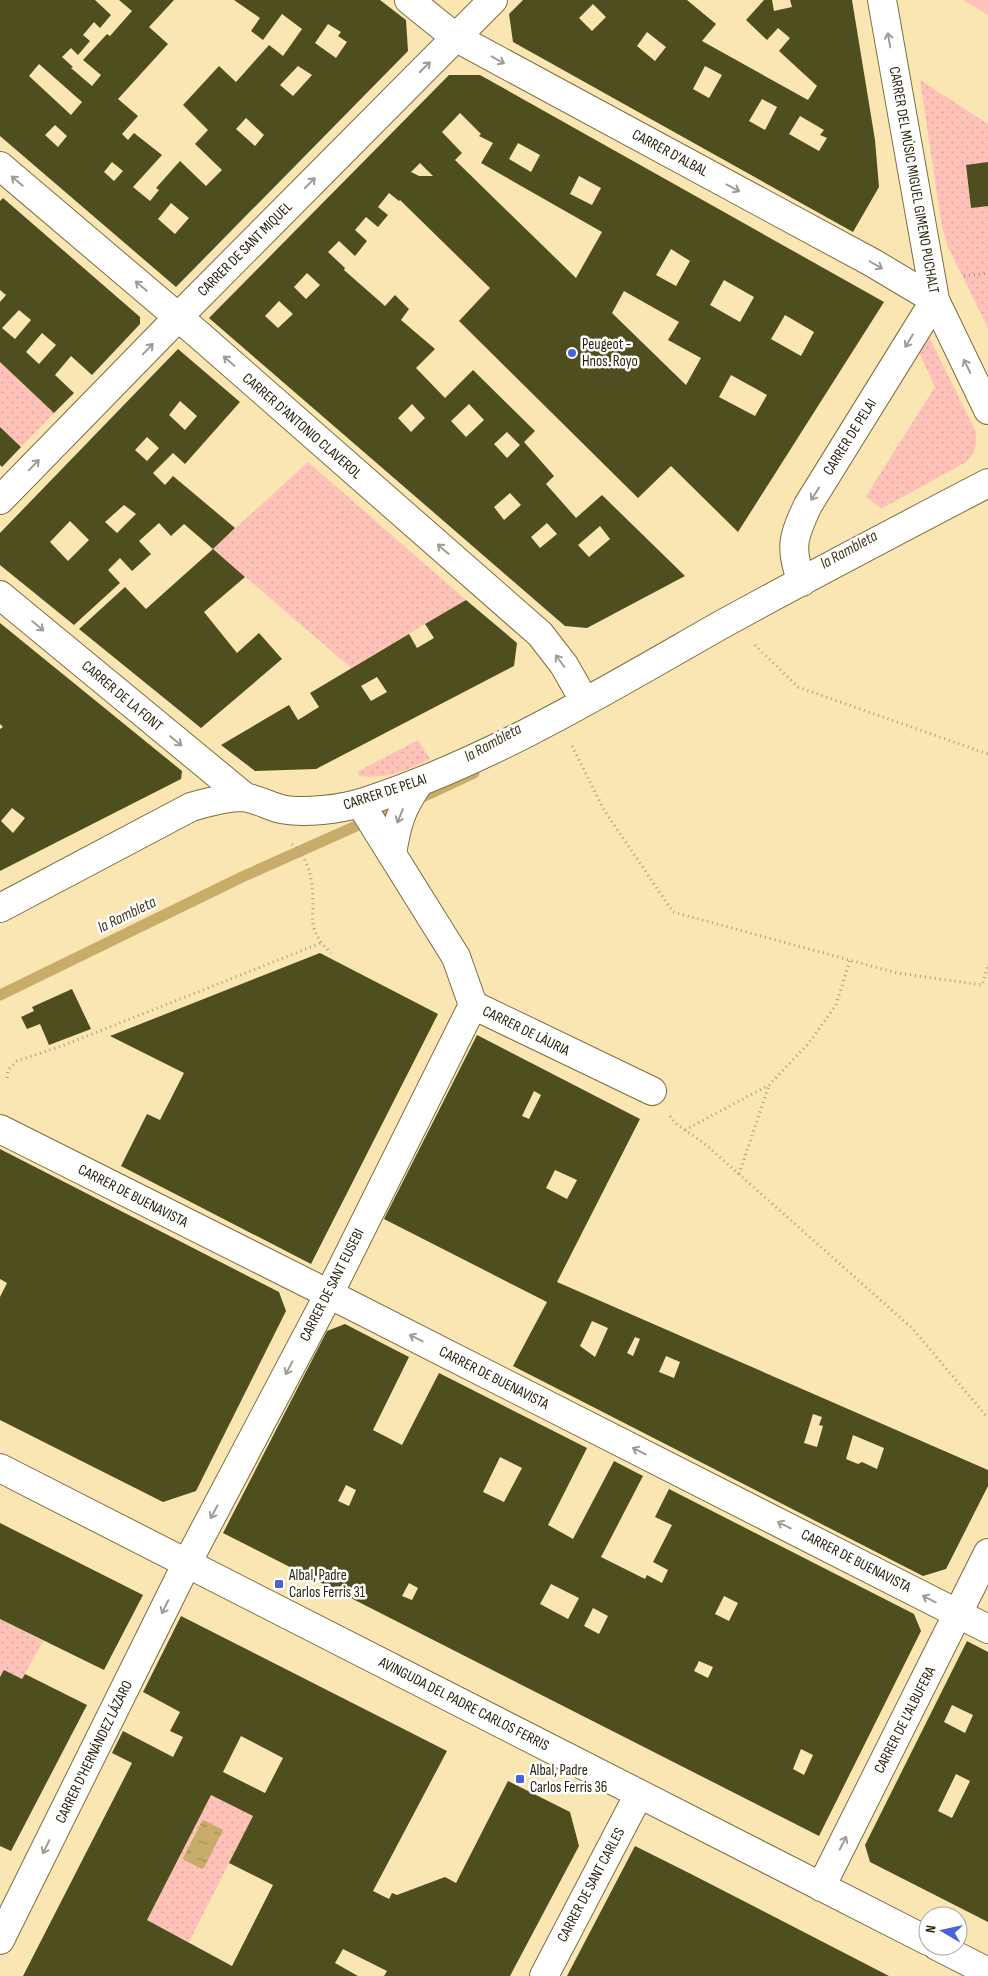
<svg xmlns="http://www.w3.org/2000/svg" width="988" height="1976" font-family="'Sofia Sans Condensed',sans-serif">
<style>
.green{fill:url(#green-dots)}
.pitch{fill:#ffc2b8}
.water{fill:url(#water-ripples)}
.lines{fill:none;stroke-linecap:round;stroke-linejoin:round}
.stream{stroke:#c7ad69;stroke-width:11}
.building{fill:#4e4e1e;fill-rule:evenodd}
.minor-casing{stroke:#7f6d3e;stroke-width:30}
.path{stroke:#ab9c75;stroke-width:3;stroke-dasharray:1 4;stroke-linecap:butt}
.minor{stroke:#fff;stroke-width:28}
.oneway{stroke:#9f9c93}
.poi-dot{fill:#4964d8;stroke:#fff;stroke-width:2}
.labels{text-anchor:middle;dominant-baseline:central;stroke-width:5;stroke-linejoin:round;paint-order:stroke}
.street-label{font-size:15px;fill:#29220e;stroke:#fff}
.poi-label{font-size:15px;fill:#29220e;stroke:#fff;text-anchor:start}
.water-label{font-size:16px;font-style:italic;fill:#433819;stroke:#fff}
</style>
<defs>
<pattern id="green-dots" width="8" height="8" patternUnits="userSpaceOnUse" patternTransform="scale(1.25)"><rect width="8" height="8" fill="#ffc2b8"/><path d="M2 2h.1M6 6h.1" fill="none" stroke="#dba69d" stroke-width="1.8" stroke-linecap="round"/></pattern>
<pattern id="water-ripples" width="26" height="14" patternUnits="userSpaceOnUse" patternTransform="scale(1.25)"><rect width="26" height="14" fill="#c7ad69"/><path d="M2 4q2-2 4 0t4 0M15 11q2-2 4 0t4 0" fill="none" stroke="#a28c55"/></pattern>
</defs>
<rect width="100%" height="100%" fill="#fae6b3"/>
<path class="green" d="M920 80 988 124V328L948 247 942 227Z
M927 338 930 339 976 432C977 444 975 454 966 462L881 509 866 496 935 387 917 348Z
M0 362 54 413 21 447 0 427Z
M308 462 466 600 351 668 213 549Z
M418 740 430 759C405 771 389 779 360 776L358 774 359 771Z
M0 1619 43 1641 22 1679 4 1670 0 1677Z
M211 1795 253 1816 189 1942 147 1920Z"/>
<path class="pitch" d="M963 0H988V15Z"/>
<path class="water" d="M204 1820 223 1830 204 1868 202 1869 184 1860 183 1858 202 1821Z"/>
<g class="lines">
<path class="stream" d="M416 800 474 773
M0 995 242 877 401 806"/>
</g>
<path class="building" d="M0 0H95L111 15 100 28 94 22 83 35 90 41 78 55 71 48 62 57 73 67 71 68 92 86 101 75 83 60 107 34 110 36 132 11 119 0H174L149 27 168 44 118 99 138 116 122 134 128 140 134 133 162 155 133 187 150 201 159 190 156 188 180 161 206 186 222 170 195 144 208 130 183 105 219 66 236 82 269 45 283 56 302 29 282 14 263 40 251 31 260 18 234 0H380L406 20 408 51 176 287 0 136ZM328 24 341 32 338 36 347 42 336 58 315 43ZM39 64 82 102 71 115 29 76ZM298 66 312 75 293 96 280 85ZM246 118 264 135 255 146 236 129ZM55 125 67 136 58 147 45 135ZM112 162 123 171 114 181 104 172ZM171 203 189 218 175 234 158 219Z
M523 0H687L716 24 702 41 808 100 817 86 779 51 790 38 778 28 767 40 746 20 764 0H772L774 11 792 7 790 0H852L875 140 879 187 853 232 513 42 509 14ZM593 4 606 17 592 31 579 18ZM647 32 666 47 655 61 637 46ZM705 66 722 75 709 98 693 89ZM762 99 777 107 765 130 749 121ZM800 116 824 130 820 135 827 138 819 151 789 134Z
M449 75H480L884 302 738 532 671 466 638 498 459 321 490 288 400 200 399 201 389 193 378 207 388 215 378 227 366 217 355 230 367 241 355 256 339 241 328 252 345 268 344 270 385 306 395 295 409 309 401 320 435 349 416 368 445 398 473 370 535 431 524 442 554 476 546 484 576 518 602 495 685 576 587 628 565 626 209 318ZM460 113 481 134 479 136 493 143 481 163 602 232 576 278 455 160 462 153 442 132ZM518 143 540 155 531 172 509 159ZM420 163 433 176H419L411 172ZM579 176 601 188 592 205 570 194ZM671 249 690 261 676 286 656 275ZM307 273 320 285 306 299 294 287ZM724 280 754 297 740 322 710 305ZM624 291 679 322 668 340 701 358 686 385 612 313ZM279 301 293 314 278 328 265 316ZM785 315 814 332 801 356 771 339ZM731 375 767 395 755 416 719 397ZM412 404 425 418 411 432 398 418ZM469 404 484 420 466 437 451 421ZM507 432 520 445 507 458 494 444ZM510 493 521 505 504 520 494 507ZM547 523 557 534 540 548 531 537ZM600 526 610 539 589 557 578 545Z
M988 162V206L971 208 966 165Z
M3 198 140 317V324L92 375 71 356 55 375 74 393 54 413 0 362V302L6 295 0 290V201ZM19 310 31 320 15 339 2 328ZM42 333 56 345 39 364 26 352Z
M178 349 240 402 185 464 173 453 153 473 165 485 173 476 235 528 213 549 184 524 171 536 159 523 139 541 151 554 132 571 120 558 108 570 120 583 74 625 0 565V533ZM180 401 197 416 185 430 169 415ZM147 437 159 448 147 461 135 450ZM124 505 136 514 117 533 105 522ZM70 521 89 540 68 561 50 542Z
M0 427 21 447 2 467 0 465Z
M213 549 245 577 204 612 237 653 259 633 282 659 201 728 79 629 125 587 146 609Z
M466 600 517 643 514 666 316 769 255 771 221 745 289 705 298 720 319 707 310 693 409 634 417 648 434 638 425 624ZM377 677 387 692 371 701 361 686Z
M0 623 182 771 181 779 0 871V729L3 727 0 724ZM12 808 25 818 13 833 1 821Z
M320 953 438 1014 311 1264 121 1166 147 1114 160 1120 184 1073 110 1036Z
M72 989 91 1029 49 1045 40 1024 27 1029 21 1017 34 1011 32 1007Z
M477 1035 640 1119 557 1282 988 1470V1486L946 1569 923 1576 513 1366 547 1302 384 1219ZM534 1091 541 1095 529 1119 522 1116ZM555 1170 577 1180 567 1199 546 1188ZM592 1321 608 1328 595 1357 580 1346ZM635 1337 640 1339 633 1356 627 1353ZM666 1356 680 1362 674 1378 659 1372ZM813 1414 822 1417 819 1425 823 1426 817 1447 804 1443ZM853 1435 884 1448 877 1469 862 1462 858 1464 846 1459Z
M0 1149 279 1292 286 1311 196 1491 163 1502 0 1420V1297L7 1283 0 1279Z
M345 1324 409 1357 373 1430 402 1445 439 1373 587 1448 548 1525 573 1539 614 1461 643 1476 601 1557 645 1579 647 1575 662 1583 668 1570 653 1562 672 1525 655 1517 669 1489 914 1614 921 1631 819 1836 223 1533 327 1331ZM500 1457 522 1468 504 1502 483 1492ZM346 1485 356 1490 349 1506 338 1501ZM409 1583 418 1588 412 1600 402 1596ZM551 1584 579 1598 568 1619 540 1604ZM724 1596 738 1603 729 1621 715 1614ZM593 1608 608 1616 599 1634 584 1626ZM699 1661 713 1667 708 1678 694 1671ZM801 1749 813 1755 804 1775 793 1769Z
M0 1523 143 1595 104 1670 0 1619Z
M181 1616 447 1751 373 1891 389 1899 392 1893 397 1895 445 1877 456 1883 508 1781 570 1812 579 1846 510 1976H384L387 1971 343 1949 335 1963 358 1976H23L132 1763 112 1753 123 1731 173 1757 183 1737 170 1731 180 1712 143 1692ZM241 1736 283 1758 265 1793 223 1772ZM211 1795 253 1816 229 1863 273 1885 232 1966 147 1920Z
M967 1641 988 1652V1922L870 1862 865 1845ZM952 1705 973 1715 965 1733 944 1722ZM956 1774 970 1781 952 1818 938 1811Z
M4 1670 22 1679 25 1674 87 1705 11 1851 0 1846V1677Z
M635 1846 691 1874 889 1976H567Z"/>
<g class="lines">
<defs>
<path id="minor" d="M409 0 455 37 873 263 935 300 808 505C793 537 789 548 802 582
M882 0 935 300 988 410
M0 166 198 334 540 634 564 665 585 702
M0 500 195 300 493 0
M0 595 245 797
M360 803 456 957 473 1005 652 1091
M392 854C397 823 401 809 419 783
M0 908 191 807C208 802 226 797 243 797 255 798 269 806 281 809 303 814 342 809 364 802 490 761 605 691 719 626 808 577 898 530 988 483
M0 1129 329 1294 988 1629
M0 1468 928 1941
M821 1887 988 1553
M0 1940 187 1563 329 1294 473 1005
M937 1946 988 1972
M544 1976 639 1794"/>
</defs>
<use href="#minor" class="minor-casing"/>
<path class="path" d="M964 276 988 273
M755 645 798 687 988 754
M572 746 604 810 673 912 897 973 982 985 988 966
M292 844C310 859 313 882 313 904 313 910 312 918 313 924 315 936 323 945 331 953
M7 1078 8 1070 17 1061 62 1046 321 943
M670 1116 675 1123 705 1144 912 1328 988 1418
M685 1130 769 1085 808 1044 836 1005 850 960
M739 1174 769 1085"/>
<use href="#minor" class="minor"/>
</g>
<defs><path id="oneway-shaft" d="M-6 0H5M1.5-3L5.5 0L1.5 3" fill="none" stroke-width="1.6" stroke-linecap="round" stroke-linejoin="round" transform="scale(1.25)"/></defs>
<g class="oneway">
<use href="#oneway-shaft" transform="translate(889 40) rotate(-100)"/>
<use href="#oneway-shaft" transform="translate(498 60) rotate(29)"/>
<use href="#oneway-shaft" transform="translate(425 67) rotate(-45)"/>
<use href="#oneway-shaft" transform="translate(17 181) rotate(-140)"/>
<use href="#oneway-shaft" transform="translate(310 183) rotate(-45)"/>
<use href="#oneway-shaft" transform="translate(733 188) rotate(28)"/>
<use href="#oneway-shaft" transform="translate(876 265) rotate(30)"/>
<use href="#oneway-shaft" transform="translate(141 286) rotate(-140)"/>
<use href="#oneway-shaft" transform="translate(909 341) rotate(121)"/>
<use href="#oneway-shaft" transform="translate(148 349) rotate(-46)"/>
<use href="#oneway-shaft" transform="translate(229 361) rotate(-139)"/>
<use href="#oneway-shaft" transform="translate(967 366) rotate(-116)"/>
<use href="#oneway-shaft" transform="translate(34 465) rotate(-46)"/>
<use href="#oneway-shaft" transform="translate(815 494) rotate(122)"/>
<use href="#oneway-shaft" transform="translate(443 549) rotate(-139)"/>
<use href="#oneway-shaft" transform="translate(38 626) rotate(40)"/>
<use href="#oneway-shaft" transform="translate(560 661) rotate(-127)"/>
<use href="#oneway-shaft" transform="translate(176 741) rotate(40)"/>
<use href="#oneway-shaft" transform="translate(400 816) rotate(112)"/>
<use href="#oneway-shaft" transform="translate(416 1338) rotate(-153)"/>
<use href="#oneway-shaft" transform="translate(289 1368) rotate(118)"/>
<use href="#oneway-shaft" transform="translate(639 1451) rotate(-153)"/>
<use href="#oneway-shaft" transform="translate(214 1512) rotate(118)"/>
<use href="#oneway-shaft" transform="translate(784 1525) rotate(-153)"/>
<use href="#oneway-shaft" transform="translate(929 1599) rotate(-153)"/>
<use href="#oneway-shaft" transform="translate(165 1607) rotate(116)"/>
<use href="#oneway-shaft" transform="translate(843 1843) rotate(-63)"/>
<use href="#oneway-shaft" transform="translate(46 1847) rotate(116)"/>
</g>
<g class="poi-dot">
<circle cx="572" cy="353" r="5"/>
<rect x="274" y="1579" width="10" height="10" rx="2.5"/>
<rect x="515" y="1774" width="10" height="10" rx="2.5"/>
</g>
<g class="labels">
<g class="street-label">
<text transform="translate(670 153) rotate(28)">CARRER D'ALBAL</text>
<text transform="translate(914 180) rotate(80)">CARRER DEL MÚSIC MIGUEL GIMENO PUCHALT</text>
<text transform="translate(245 249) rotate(-45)">CARRER DE SANT MIQUEL</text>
<text transform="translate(302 426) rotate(41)">CARRER D'ANTONIO CLAVEROL</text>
<text transform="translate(850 437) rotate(-58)">CARRER DE PELAI</text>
<text transform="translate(122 696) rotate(40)">CARRER DE LA FONT</text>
<text transform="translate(385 792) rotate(-18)">CARRER DE PELAI</text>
<text transform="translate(526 1031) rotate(26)">CARRER DE LÀURIA</text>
<text transform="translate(133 1196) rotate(27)">CARRER DE BUENAVISTA</text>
<text transform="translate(332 1285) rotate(-63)">CARRER DE SANT EUSEBI</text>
<text transform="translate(494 1378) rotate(27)">CARRER DE BUENAVISTA</text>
<text transform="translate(856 1561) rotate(27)">CARRER DE BUENAVISTA</text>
<text transform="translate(464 1704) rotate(27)">AVINGUDA DEL PADRE CARLOS FERRIS</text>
<text transform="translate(905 1720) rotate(-63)">CARRER DE L'ALBUFERA</text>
<text transform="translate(94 1752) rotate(-64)">CARRER D'HERNÁNDEZ LÁZARO</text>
<text transform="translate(591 1885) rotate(-62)">CARRER DE SANT CARLES</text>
</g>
<g class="poi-label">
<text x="582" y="344">Peugeot -<tspan x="582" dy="17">Hnos. Royo</tspan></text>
<text x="289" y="1575">Albal, Padre<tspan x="289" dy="17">Carlos Ferris 31</tspan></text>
<text x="530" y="1770">Albal, Padre<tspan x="530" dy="17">Carlos Ferris 36</tspan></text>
</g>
<g class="water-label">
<text transform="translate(849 550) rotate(-29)">la Rambleta</text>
<text transform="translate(493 743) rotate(-29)">la Rambleta</text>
<text transform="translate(127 915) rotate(-26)">la Rambleta</text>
</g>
</g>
<g transform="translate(943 1931) rotate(279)"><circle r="24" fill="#ffffff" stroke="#a9a79f"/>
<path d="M0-4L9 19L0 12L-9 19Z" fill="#4964d8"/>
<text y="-8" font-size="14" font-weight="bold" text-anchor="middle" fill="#29220e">N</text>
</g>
</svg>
